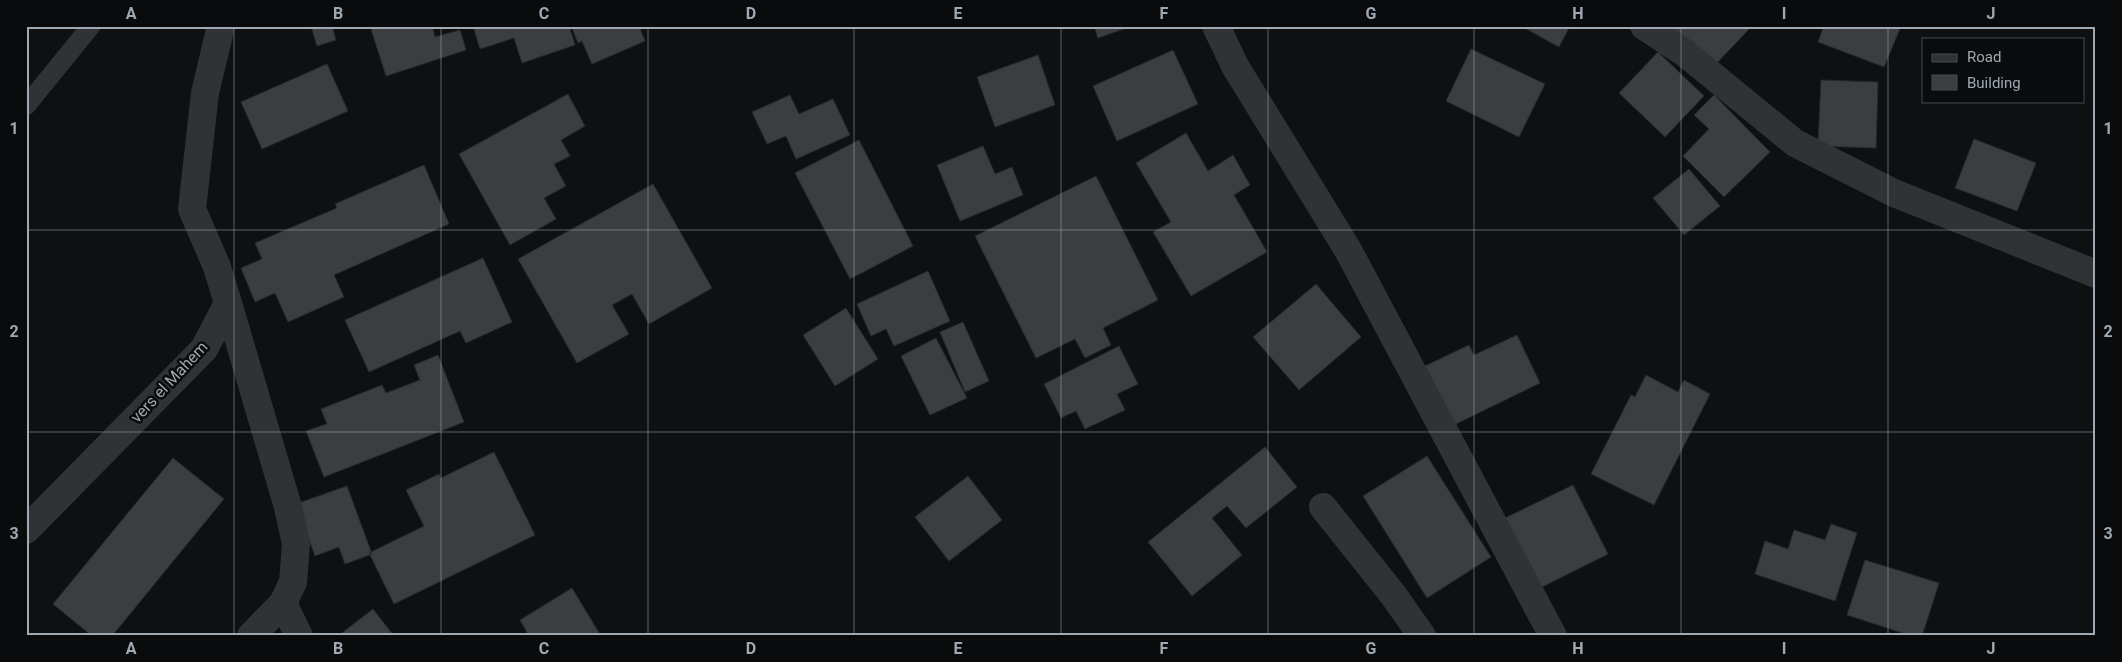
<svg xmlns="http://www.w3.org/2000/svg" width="2122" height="662" font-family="Roboto,sans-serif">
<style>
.building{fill:#3b3e41;stroke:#292a2d}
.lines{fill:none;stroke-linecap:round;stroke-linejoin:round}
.service{stroke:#303236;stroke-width:19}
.minor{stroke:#303236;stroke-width:28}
.grid{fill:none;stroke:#9fa9b3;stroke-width:1;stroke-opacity:0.55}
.labels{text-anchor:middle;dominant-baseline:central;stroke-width:5;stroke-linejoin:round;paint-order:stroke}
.street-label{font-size:16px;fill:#9fa9b3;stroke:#0a0b0c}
.neatline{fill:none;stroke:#9fa9b3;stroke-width:2}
.grid-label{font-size:16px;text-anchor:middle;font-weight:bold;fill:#9fa9b3}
</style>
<rect width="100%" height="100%" fill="#0f1011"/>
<path class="building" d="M311 26H332L336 40 317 46Z
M370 26H432L435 37 460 30 466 50 386 76Z
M473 26H569L575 45 522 63 514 38 480 49Z
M577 26H639L645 41 592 64 582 41 578 43 572 28Z
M1094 26H1132L1098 38Z
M1521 26H1570L1559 47Z
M1670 26H1752L1713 67Z
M1824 26H1901L1884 67 1818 42Z
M1471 49 1545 84 1519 137 1446 101Z
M1173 50 1198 104 1117 141 1093 86Z
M1658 52 1704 96 1665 137 1619 93Z
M1038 55 1055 105 995 127 977 77Z
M327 64 348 111 262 149 241 102Z
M1821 80 1878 82 1876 148 1818 146Z
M568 94 585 126 561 140 570 156 554 164 566 186 544 198 556 219 510 245 459 154Z
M790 95 799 114 833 99 850 135 796 159 786 136 767 144 752 112Z
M1714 95 1770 152 1724 197 1683 156 1709 129 1694 115Z
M1186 133 1208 171 1233 155 1250 185 1234 195 1267 252 1191 296 1153 232 1171 222 1136 163Z
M1974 139 2036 163 2017 211 1955 188Z
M859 140 913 246 850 279 795 173Z
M983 146 995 174 1012 167 1023 195 960 221 937 165Z
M424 165 449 224 334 275 344 297 288 322 275 293 255 302 241 268 262 259 255 243 337 208 335 204Z
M1689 169 1720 206 1684 235 1653 198Z
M1096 176 1158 300 1103 328 1111 345 1085 358 1075 339 1036 358 975 236Z
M653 184 712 288 649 324 632 294 612 305 629 334 577 363 518 259Z
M483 258 512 322 466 343 460 331 369 372 345 320Z
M928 271 950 321 894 346 886 329 871 336 857 304Z
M1316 284 1361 337 1299 390 1253 337Z
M846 308 878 359 835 386 803 335Z
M963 322 989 381 965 392 940 332Z
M1517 335 1540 383 1454 425 1425 366 1469 345 1474 355Z
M936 338 967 398 930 415 901 356Z
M1119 346 1138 384 1117 394 1125 410 1085 429 1076 411 1061 418 1044 384Z
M438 355 464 422 324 477 306 431 327 424 321 409 382 385 386 393 420 380 414 365Z
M1646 375 1678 392 1684 380 1710 394 1654 505 1591 474 1631 395 1635 397Z
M1265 447 1297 487 1246 528 1227 506 1212 518 1242 555 1192 596 1148 542Z
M494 452 535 535 394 604 369 553 424 526 406 490 439 474 441 478Z
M1427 456 1491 557 1427 598 1363 496Z
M173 458 224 499 112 636H92L53 604Z
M968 476 1002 520 949 561 915 517Z
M1573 485 1608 554 1540 588 1505 518Z
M347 486 372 554 345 564 339 547 315 556 296 504Z
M1831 524 1857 533 1835 601 1755 574 1765 541 1788 549 1794 530 1825 540Z
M1865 560 1939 583 1922 636H1912L1847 615Z
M572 588 601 636H529L520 620Z
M373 609 394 636H338Z"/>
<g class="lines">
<path class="service" d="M26 106 91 26"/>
<path class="minor" d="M1216 26 1235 66 1348 250 1553 636
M1644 26 1685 53 1795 143 1894 193 2096 274
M228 303 288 507 296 544 293 582 283 603 251 636
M1323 507 1394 596 1422 636
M26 530 204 349 228 303 217 267 192 209 205 93 221 26
M283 603 299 636"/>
</g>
<path class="grid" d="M234 26V636M441 26V636M648 26V636M854 26V636M1061 26V636M1268 26V636M1474 26V636M1681 26V636M1888 26V636M26 230H2096M26 432H2096"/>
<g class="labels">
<g class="street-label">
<text transform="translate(169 382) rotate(-47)">vers el Mahem</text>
</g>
</g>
<rect width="2122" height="662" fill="none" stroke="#0a0b0c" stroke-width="55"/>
<rect x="1922" y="38" width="162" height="65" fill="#0a0b0c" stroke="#464a4f"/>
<rect x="1932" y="54" width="25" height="8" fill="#303236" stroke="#464a4f"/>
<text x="1967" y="62" font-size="15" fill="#9fa9b3">Road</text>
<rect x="1932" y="75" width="25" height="15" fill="#3b3e41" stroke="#464a4f"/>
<text x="1967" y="88" font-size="15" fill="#9fa9b3">Building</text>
<rect x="28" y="28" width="2066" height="606" class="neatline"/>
<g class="grid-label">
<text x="131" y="19">A</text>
<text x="338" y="19">B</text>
<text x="544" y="19">C</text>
<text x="751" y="19">D</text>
<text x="958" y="19">E</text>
<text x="1164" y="19">F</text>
<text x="1371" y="19">G</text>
<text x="1578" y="19">H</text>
<text x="1784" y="19">I</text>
<text x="1991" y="19">J</text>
<text x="14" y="134">1</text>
<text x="2108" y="134">1</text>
<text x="14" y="337">2</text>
<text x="2108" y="337">2</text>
<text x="14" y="539">3</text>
<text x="2108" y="539">3</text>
<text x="131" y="654">A</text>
<text x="338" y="654">B</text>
<text x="544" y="654">C</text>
<text x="751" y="654">D</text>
<text x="958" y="654">E</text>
<text x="1164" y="654">F</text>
<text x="1371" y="654">G</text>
<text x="1578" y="654">H</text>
<text x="1784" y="654">I</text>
<text x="1991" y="654">J</text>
</g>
</svg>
